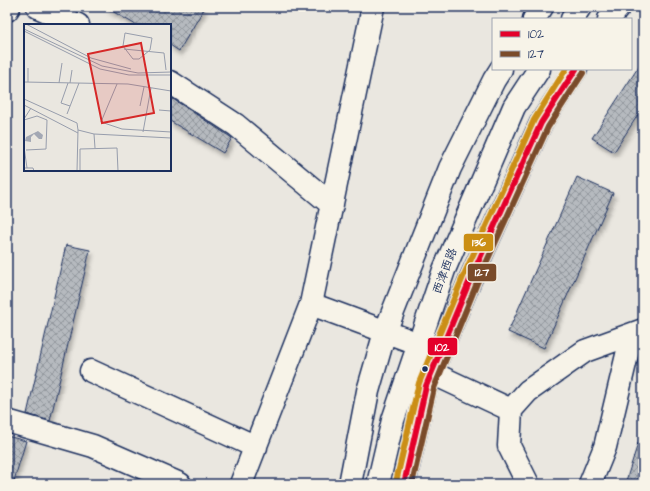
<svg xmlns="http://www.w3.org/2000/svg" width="650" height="491" font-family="'Architects Daughter','LXGW WenKai TC',sans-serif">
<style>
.building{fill:url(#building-cross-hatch);stroke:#1b2f5e;filter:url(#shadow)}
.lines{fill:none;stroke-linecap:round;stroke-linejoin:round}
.minor-casing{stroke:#1b2f5e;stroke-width:25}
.major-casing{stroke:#1b2f5e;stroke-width:25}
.minor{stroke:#f7f3e8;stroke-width:22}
.major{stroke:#f7f3e8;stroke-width:22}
.bus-1-casing{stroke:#f7f3e8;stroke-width:9}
.bus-2-casing{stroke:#f7f3e8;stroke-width:9}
.bus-3-casing{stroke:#f7f3e8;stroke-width:9}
.bus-1{stroke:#e4002b;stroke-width:6}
.bus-2{stroke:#7a4b2a;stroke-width:6}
.bus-3{stroke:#cb8e13;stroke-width:6}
.bus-dot{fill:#1b2f5e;stroke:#f7f3e8;stroke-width:1.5}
.labels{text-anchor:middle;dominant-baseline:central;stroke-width:3.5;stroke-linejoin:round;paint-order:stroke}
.street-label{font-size:12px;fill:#1b2f5e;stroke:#f7f3e8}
.inset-road{fill:none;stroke:#979dac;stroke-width:1}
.view{fill:#d62828;fill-opacity:0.15;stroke:#d62828;stroke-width:2}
.inset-edge{fill:none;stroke:#1b2f5e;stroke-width:2}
.line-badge{stroke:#f7f3e8;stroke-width:1.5}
.badge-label{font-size:11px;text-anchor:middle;font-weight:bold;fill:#fff}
</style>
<defs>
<pattern id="building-cross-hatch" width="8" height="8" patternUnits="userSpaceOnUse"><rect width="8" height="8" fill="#b6babf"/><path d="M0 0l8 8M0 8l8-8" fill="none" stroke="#93989e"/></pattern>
<filter id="shadow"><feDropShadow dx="2.5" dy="4.5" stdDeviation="2" flood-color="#0004"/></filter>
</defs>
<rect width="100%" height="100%" fill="#eae7e0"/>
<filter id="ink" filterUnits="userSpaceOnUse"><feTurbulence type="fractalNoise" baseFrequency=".025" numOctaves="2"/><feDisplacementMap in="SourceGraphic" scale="8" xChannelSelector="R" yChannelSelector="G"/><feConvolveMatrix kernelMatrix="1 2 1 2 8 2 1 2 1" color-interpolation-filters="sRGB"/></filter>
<g filter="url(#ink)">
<path class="building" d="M105 7H205L179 51 170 45V25H136Z
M643 60V107L614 152 592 138Z
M170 97 232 138 223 153 170 121Z
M577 177 613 193 544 348 508 332Z
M66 245 90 250 50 421 27 414Z
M7 436 26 441 13 484H7Z
M640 437H643V484H625Z"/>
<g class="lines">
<defs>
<path id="minor" d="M38 7 78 25
M7 10 9 7
M534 19 542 7
M170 82 236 125 332 205
M311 304 419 344
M91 371 256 447
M432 373 511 410
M7 421 93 446 180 484
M241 484 311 304 373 7
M350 484 368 391 385 332 450 168 494 80 501 69
M528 484 509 446 511 410 528 391 585 351 643 330
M590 484 605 447 632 334"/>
<path id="major" d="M572 19 580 7
M609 19 619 7
M378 484 393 420 444 270 514 107 539 69
M404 484 426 386 470 280 541 123 576 69"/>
</defs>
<use href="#minor" class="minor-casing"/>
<use href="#major" class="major-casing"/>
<use href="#minor" class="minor"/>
<use href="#major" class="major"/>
<defs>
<path id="bus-1" d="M404 484 426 386 470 280 541 123 576 69"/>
<path id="bus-2" d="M412 484 434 388 477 283 548 127 583 73"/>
<path id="bus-3" d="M396 482 419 383 463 277 534 120 566 69"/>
</defs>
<use href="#bus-1" class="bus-1-casing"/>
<use href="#bus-2" class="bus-2-casing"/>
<use href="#bus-3" class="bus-3-casing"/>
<use href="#bus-1" class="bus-1"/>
<use href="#bus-2" class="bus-2"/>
<use href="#bus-3" class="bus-3"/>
</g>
</g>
<circle class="bus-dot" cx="425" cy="369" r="3.5"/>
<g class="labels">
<g class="street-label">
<text transform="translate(445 271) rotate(-69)">西津西路</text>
</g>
</g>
<g transform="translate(24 24)">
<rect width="147" height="147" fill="#eae7e0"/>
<path d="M14 107 19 111 18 115H15L10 110 7 113V118L1 117 2 113Z" fill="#a3a8b4"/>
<path class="inset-road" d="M2 0 67 34 107 45M0 5 78 42 114 49 147 48M0 7 76 45 105 51H147M101 9 128 14 126 26 115 35H109L99 22ZM100 25 140 29 142 46M0 58 104 60 147 67M4 58V44M35 59 38 39M44 59 37 79 46 82M46 59 48 46M93 60 77 98 98 105 147 108M0 75 53 99 54 106M0 81 54 109M116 82 120 63M135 86 147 87M43 90 55 59M0 95 7 84M0 96 13 92 23 96 22 125 2 126M119 108 127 64M70 110 71 124M0 123 3 144M0 144H9L10 147M53 147 54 106 70 110 147 114M56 147V125L93 124 94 147"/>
<path class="view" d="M117 19 130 89 78 99 64 30Z"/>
<rect width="147" height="147" class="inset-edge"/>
</g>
<g class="line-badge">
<rect x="463" y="233" width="31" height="19" rx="4" fill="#cb8e13"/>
<rect x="467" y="263" width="30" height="19" rx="4" fill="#7a4b2a"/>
<rect x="427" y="337" width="31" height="19" rx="4" fill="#e4002b"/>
</g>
<g class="badge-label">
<text x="479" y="246">136</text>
<text x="482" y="276">127</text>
<text x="442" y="351">102</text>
</g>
<rect width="650" height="491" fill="none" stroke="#f7f3e8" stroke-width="24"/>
<rect x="12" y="12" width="626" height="467" fill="none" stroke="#1b2f5e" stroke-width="1.5" filter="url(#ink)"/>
<rect x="492" y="18" width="140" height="52" fill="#f7f3e8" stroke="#9fa5b1"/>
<rect x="500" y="31" width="20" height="6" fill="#e4002b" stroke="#9fa5b1"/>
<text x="528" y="38" font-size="12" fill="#1b2f5e">102</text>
<rect x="500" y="51" width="20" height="6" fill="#7a4b2a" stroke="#9fa5b1"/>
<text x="528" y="58" font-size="12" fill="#1b2f5e">127</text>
</svg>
